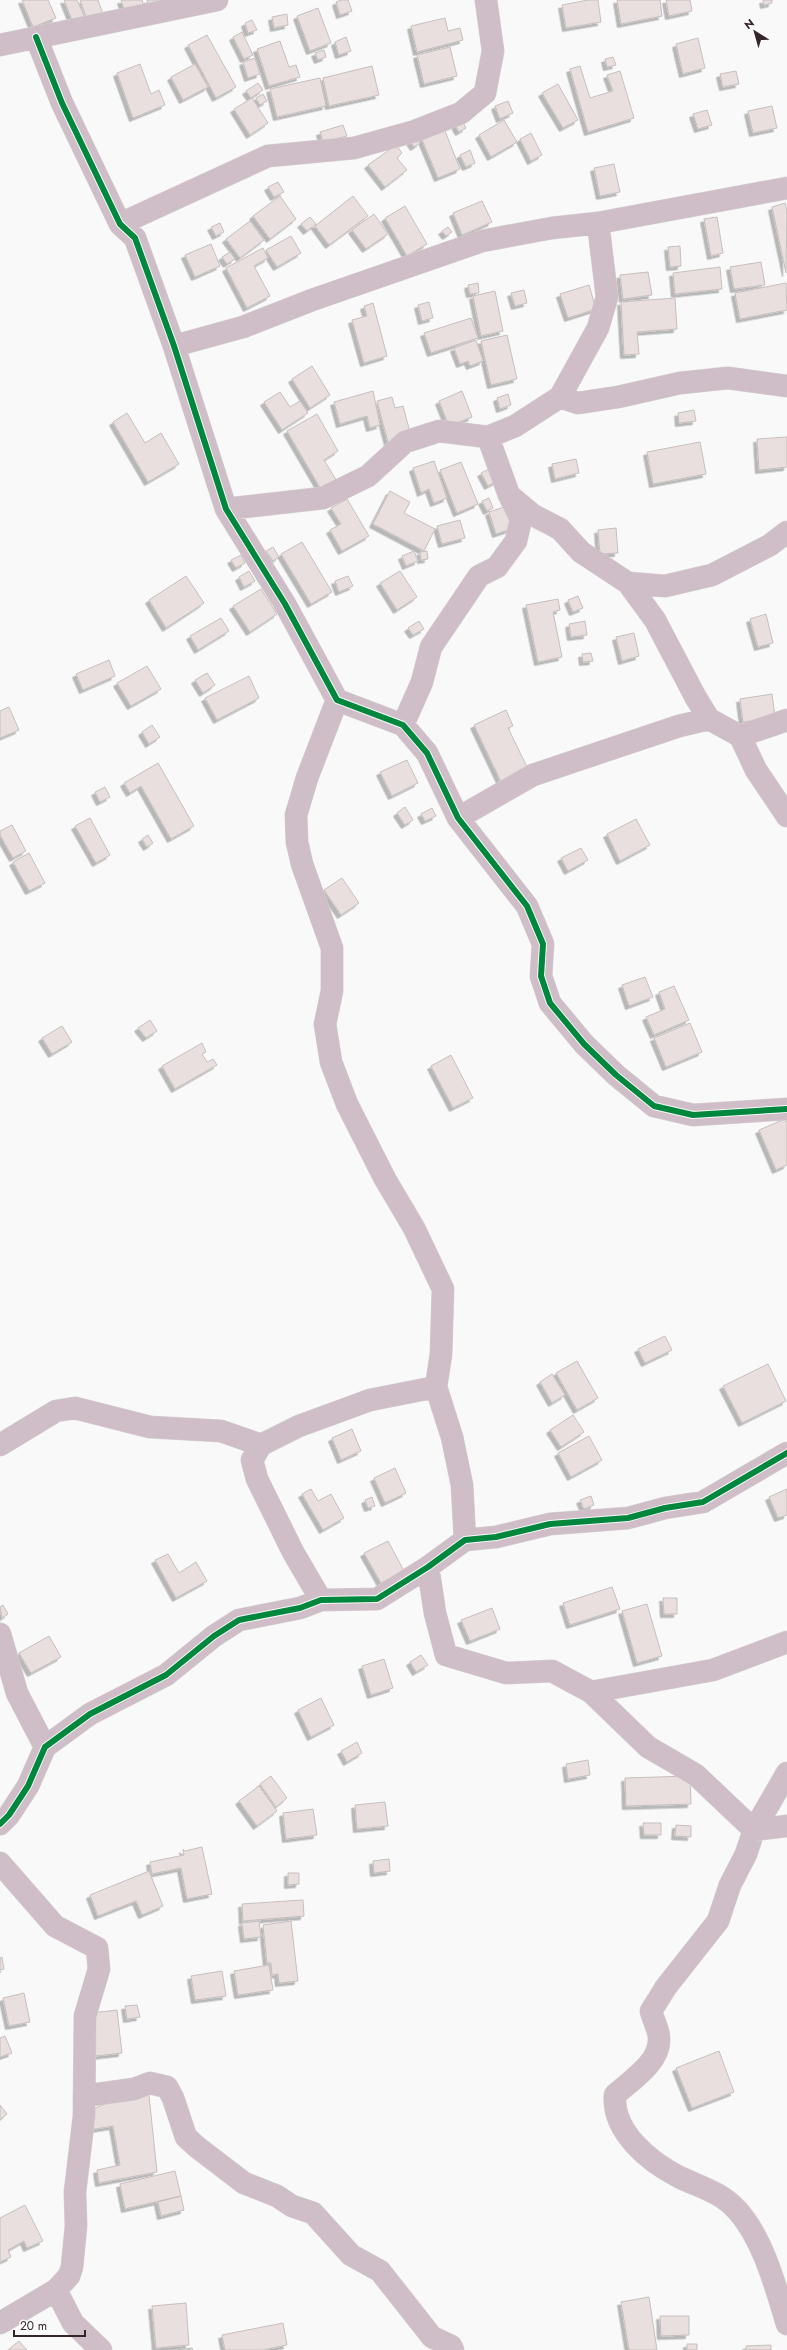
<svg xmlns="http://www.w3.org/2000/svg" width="787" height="2350" font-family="Jost,sans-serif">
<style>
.building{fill:#e9dfde;stroke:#c6bfbd;filter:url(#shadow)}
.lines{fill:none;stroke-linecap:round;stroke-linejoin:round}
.street-casing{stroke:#d6d3d3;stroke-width:23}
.street{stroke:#cfbec7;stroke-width:22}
.cycleway-casing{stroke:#f9f9f9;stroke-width:8}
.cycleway{stroke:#00873e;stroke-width:6}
</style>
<defs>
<filter id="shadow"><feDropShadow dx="-3.5" dy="3.5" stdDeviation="0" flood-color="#0004"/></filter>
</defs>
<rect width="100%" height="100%" fill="#f9f9f9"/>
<path class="building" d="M22 0H48L56 18 33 27Z
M64 0H77L86 20 74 25Z
M80 0H98L103 14 87 20Z
M121 0H142L145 9 126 15Z
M147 0H163L164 6 149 9Z
M341 0H348L352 11 340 15 336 2Z
M588 0H598L601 22 566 28 562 5Z
M617 0H660L662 16 621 24Z
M666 0H690L692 11 669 16Z
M763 0H772V3L764 5Z
M318 8 331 43 310 51 297 16Z
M287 14 288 25 274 28 272 17Z
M445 18 448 31 460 28 463 40 417 52 411 26Z
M252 20 257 30 248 33 245 23Z
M242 32 253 55 244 59 233 37Z
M207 35 236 87 216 98 188 45Z
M346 37 351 51 339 55 335 42Z
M698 38 705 68 683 74 676 44Z
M280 41 289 67 296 65 300 77 269 86 257 49Z
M450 47 457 76 424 84 417 55Z
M324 50 326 57 318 60 315 53Z
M613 57 616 65 607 67 605 59Z
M255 58 260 74 248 78 243 62Z
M140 64 151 94 159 90 165 105 133 118 117 73Z
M195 64 208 87 183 100 171 77Z
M372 66 379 95 329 106 323 78Z
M580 66 590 98 613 91 607 75 620 71 634 118 588 132 570 69Z
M736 71 739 84 723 87 720 74Z
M320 78 326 106 277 117 270 89Z
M258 83 263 90 251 98 246 91Z
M558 84 578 120 563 128 542 93Z
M263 94 267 101 260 105 256 98Z
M252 98 268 123 250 135 234 109Z
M508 101 513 113 500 119 495 106Z
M772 106 777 128 753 133 748 111Z
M707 110 712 125 698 129 693 114Z
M461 119 466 128 459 132 454 123Z
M504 120 517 142 491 157 479 135Z
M343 125 347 136 323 142 320 132Z
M443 126 460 169 438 178 420 135Z
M531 133 542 155 531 161 520 139Z
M416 136 420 143 414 147 410 141Z
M396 145 402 153 397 158 407 170 385 187 368 165Z
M470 150 475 163 466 167 460 155Z
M614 164 620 192 600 196 594 168Z
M278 182 284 192 274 197 268 187Z
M280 196 296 219 270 239 253 216Z
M353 196 368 216 329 245 315 226Z
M482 201 492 222 462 235 453 213Z
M785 203 787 211 786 273 772 207Z
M405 206 427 244 407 256 385 218Z
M374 214 388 234 366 249 352 230Z
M310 217 316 224 307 231 301 224Z
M717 217 723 253 711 256 704 219Z
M250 221 264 240 240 258 226 239Z
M220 223 224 232 216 236 211 227Z
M448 227 452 232 446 236 442 231Z
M291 236 301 253 277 267 266 250Z
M211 244 220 266 195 277 185 255Z
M680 246 681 266 670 267 668 247Z
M263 248 268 258 254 266 270 296 247 308 226 268Z
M230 252 235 259 227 264 222 257Z
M761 262 765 285 734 289 730 267Z
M720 267 722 289 675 294 673 273Z
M648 272 652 295 623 299 620 275Z
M478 283 479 293 470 294 468 285Z
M786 283 787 310 740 319 735 293Z
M589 285 596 309 568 318 560 294Z
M524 290 527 303 515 306 511 293Z
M495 291 503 331 481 336 473 296Z
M675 298 677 329 637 332 639 354 624 355 621 302Z
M429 302 433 318 422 321 418 305Z
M373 303 387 356 364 363 352 320 367 316 364 306Z
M471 318 478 338 431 353 424 333Z
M507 335 517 379 491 385 481 341Z
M476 340 483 361 470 366 468 361 460 364 454 348Z
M312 366 330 395 310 408 292 379Z
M373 391 380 425 370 428 367 416 340 424 334 402Z
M462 391 472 417 449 426 439 401Z
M280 392 290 407 300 401 308 413 282 430 264 402Z
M508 394 511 405 500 409 497 398Z
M392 397 395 408 403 406 411 436 388 442 377 401Z
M694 410 696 421 679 423 678 413Z
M127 413 145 443 161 433 179 464 148 482 113 422Z
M317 414 338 451 324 460 338 483 322 491 287 431Z
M787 437V467L759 470 757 439Z
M700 442 706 474 653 484 647 452Z
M576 459 579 473 555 479 552 464Z
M434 461 447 498 434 503 429 489 421 493 413 468Z
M461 462 478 504 457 513 440 470Z
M493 467 499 480 488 486 481 473Z
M390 491 410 502 404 513 435 529 424 551 373 524Z
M489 498 493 508 487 511 482 501Z
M347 499 369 536 342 551 330 530 341 524 331 508Z
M510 505 517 527 496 534 489 512Z
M460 520 465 538 442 544 437 526Z
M616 528 618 553 600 554 598 530Z
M302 542 332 592 311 604 281 554Z
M273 547 279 557 273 561 266 551Z
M414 551 418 561 406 566 402 556Z
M427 551 428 559 421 560 420 552Z
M241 555 245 563 236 568 231 560Z
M249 571 255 581 244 587 239 577Z
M400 571 417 597 397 610 380 583Z
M186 576 204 603 166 628 149 600Z
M348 576 353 586 339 592 335 581Z
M261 589 277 614 250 632 233 606Z
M578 596 583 608 573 612 568 600Z
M558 599 560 610 553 612 562 657 538 662 526 605Z
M766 614 773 643 758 647 750 619Z
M221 618 229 631 198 650 190 636Z
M419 621 424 629 413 635 408 628Z
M585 621 587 635 571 637 569 624Z
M634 633 639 656 622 661 616 637Z
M591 653 593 661 583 662 582 654Z
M109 660 115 676 83 690 76 674Z
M147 666 161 689 131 706 117 683Z
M207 673 215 685 203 693 195 680Z
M249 676 259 698 217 720 205 698Z
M772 694 775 717 743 722 740 699Z
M9 707 19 730 0 738V711Z
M506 710 513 726 508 728 529 771 502 784 474 725Z
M152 725 160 737 149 744 142 732Z
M407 760 418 783 392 796 380 772Z
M158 763 194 826 171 839 141 786 130 793 124 783Z
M105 787 110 797 100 802 95 792Z
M405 807 413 820 405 825 397 813Z
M432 808 436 816 425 821 421 814Z
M90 818 110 855 96 863 75 826Z
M636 819 650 845 620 861 607 834Z
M12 825 26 851 13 858 0 835V831Z
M148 835 153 843 147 847 142 839Z
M581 848 588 860 568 871 561 858Z
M29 853 45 883 29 891 13 862Z
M342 878 359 903 341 915 324 890Z
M645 977 653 997 629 1006 622 985Z
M674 986 689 1020 654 1035 646 1017 665 1009 659 992Z
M150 1020 157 1031 146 1038 138 1028Z
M690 1023 702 1052 666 1067 654 1038Z
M62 1026 72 1042 52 1054 42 1038Z
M202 1043 206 1052 202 1054 207 1062 213 1059 217 1065 175 1089 162 1066Z
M451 1055 473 1098 453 1108 431 1066Z
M785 1119 787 1123V1165L776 1170 759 1130Z
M665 1336 672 1350 645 1363 638 1349Z
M577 1361 598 1398 577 1410 556 1373Z
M768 1364 786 1401 742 1423 723 1386Z
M552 1374 565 1395 552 1403 540 1382Z
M573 1415 584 1432 561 1447 550 1430Z
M352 1429 361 1451 341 1460 332 1438Z
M589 1436 602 1460 571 1477 558 1453Z
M395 1468 406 1493 385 1503 374 1478Z
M311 1489 318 1501 331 1494 344 1518 323 1530 302 1494Z
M787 1489V1515L778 1518 769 1497Z
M591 1496 594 1505 584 1509 580 1500Z
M372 1497 375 1506 368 1508 365 1500Z
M388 1541 404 1571 381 1583 364 1553Z
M168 1554 179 1573 196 1562 207 1581 176 1598 155 1560Z
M612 1587 620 1609 570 1625 563 1603Z
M663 1598H677V1614H664Z
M647 1604 662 1656 637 1663 622 1611Z
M3 1605 8 1614 2 1618 0 1607Z
M492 1608 500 1629 470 1641 461 1620Z
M49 1636 61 1657 31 1673 19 1653Z
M421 1655 428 1665 416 1672 410 1662Z
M384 1659 393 1688 371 1695 362 1666Z
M321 1698 334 1725 311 1737 298 1710Z
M357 1742 362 1753 347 1762 341 1751Z
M588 1760 590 1775 568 1779 566 1764Z
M271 1776 287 1798 276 1807 260 1784Z
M690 1776 691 1804 626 1806 625 1778Z
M259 1786 277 1811 257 1826 239 1801Z
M385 1802 388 1826 357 1829 355 1805Z
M313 1809 317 1835 286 1839 283 1813Z
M643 1823H661V1835H644Z
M676 1825 691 1826V1837L675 1836Z
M202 1847 212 1894 187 1899 181 1868 152 1874 150 1862 184 1855 183 1849 185 1851Z
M389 1859 390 1871 374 1873 373 1861Z
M149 1871 163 1906 142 1915 136 1901 98 1916 90 1895Z
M288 1873H299V1884L288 1885Z
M303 1900 304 1916 243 1921 242 1904Z
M259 1921 261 1937 244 1939 242 1923Z
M291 1921 298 1981 279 1983 278 1974 272 1975 271 1963H267L263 1925Z
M2 1957 4 1969 0 1970V1958Z
M269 1965 273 1990 238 1995 234 1971Z
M222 1971 226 1996 195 2000 191 1976Z
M24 1993 30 2022 9 2026 3 1998Z
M137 2005 140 2017 127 2019 125 2006Z
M117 2010 122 2053 95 2056 91 2013Z
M5 2036 12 2053 0 2057V2038Z
M719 2051 734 2092 692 2108 676 2068Z
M148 2086 157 2172 99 2183 97 2170 120 2165 113 2126 89 2130 86 2112Z
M0 2105 7 2114 0 2120Z
M175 2171 181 2196 125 2209 120 2184Z
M181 2196 184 2210 161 2216 158 2202Z
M25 2205 43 2241 27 2248 24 2241 8 2250 11 2257 0 2262V2218Z
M649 2297 657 2350H629L621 2302Z
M186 2303 189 2345 156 2348 152 2306Z
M660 2316H689V2335L661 2336Z
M283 2323 287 2345 263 2350H225L222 2335Z
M19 2341 27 2350H8Z
M687 2344H697V2350H687Z
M771 2345V2350H746V2346Z
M192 2348 193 2350H177Z"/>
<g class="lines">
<defs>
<path id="street" d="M36 37 62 103 120 224 135 238 174 346 226 509 285 604 337 700 403 725 427 753 458 818 527 906 543 944 541 976 550 1003 584 1044 616 1075 654 1106 693 1115 787 1109
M0 45 217 0
M120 224 268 156 354 148 415 131 461 113 485 93 493 51 486 0
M174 346 243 327 312 300 482 241 552 228 598 223 787 188
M560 397 578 403 618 397 680 383 728 378 787 386
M488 437 509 495 533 515 560 529 581 552 628 583 665 586 712 575 770 545 787 532
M226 509 323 498 368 476 405 442 439 431 488 437 515 426 560 397 598 328 607 297 598 223
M628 583 655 620 696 698 709 719
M337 700 307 778 296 815 297 842 302 864 332 948V991L325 1024 331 1062 347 1104 385 1179 414 1228 443 1289 441 1354 436 1387 452 1437 462 1485 465 1540
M403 725 422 682 431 647 479 576 497 567 516 541 521 519 510 497
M740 736 787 720
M458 818 533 775 679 726 709 719 740 736 756 770 787 816
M0 1445 56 1411 75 1408 150 1427 221 1431 261 1445 252 1460 257 1479 293 1552 321 1600
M261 1445 299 1426 370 1400 436 1387
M428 1567 435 1613 446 1655 506 1673 552 1671 591 1692 648 1747 696 1775 754 1830 787 1826
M0 1634 17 1693 45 1747
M591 1692 713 1670 787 1642
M787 1773 754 1830 746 1854 730 1885 718 1921 666 1987 651 2011C653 2020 659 2030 659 2038 661 2062 630 2081 615 2095 612 2132 650 2162 679 2177 700 2187 721 2192 737 2210 763 2238 776 2288 787 2324
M0 1824 9 1815 28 1786 45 1747 90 1714 166 1675 214 1636 239 1620 300 1608 321 1600 377 1599 428 1567 465 1540 496 1537 550 1524 628 1518 665 1508 703 1502 787 1453
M0 1863 55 1926 97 1948 99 1969 85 2016 84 2116 75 2192 76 2226 72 2267 69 2276 56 2290 0 2323
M84 2096 134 2089 150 2083 167 2087 173 2098 186 2137 197 2147 244 2183 277 2196 292 2206 313 2213 351 2255 380 2271 432 2337 451 2346 453 2350
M56 2290 73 2323 101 2350"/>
</defs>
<use href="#street" class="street-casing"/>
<use href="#street" class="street"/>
<defs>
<path id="cycleway" d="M36 37 62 103 120 224 135 238 174 346 226 509 285 604 337 700 403 725 427 753 458 818 527 906 543 944 541 976 550 1003 584 1044 616 1075 654 1106 693 1115 787 1109
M0 1824 9 1815 28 1786 45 1747 90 1714 166 1675 214 1636 239 1620 300 1608 321 1600 377 1599 428 1567 465 1540 496 1537 550 1524 628 1518 665 1508 703 1502 787 1453"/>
</defs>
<use href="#cycleway" class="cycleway-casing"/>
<use href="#cycleway" class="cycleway"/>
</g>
<g transform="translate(755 32) rotate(323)" stroke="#f9f9f9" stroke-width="3" paint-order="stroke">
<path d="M0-3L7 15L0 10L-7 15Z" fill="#352528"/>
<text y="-6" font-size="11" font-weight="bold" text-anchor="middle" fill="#352528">N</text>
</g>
<path d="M14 2330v6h71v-6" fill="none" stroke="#352528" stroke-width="2"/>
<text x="20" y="2330" font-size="12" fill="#352528" stroke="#f9f9f9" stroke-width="3" paint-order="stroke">20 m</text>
</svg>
